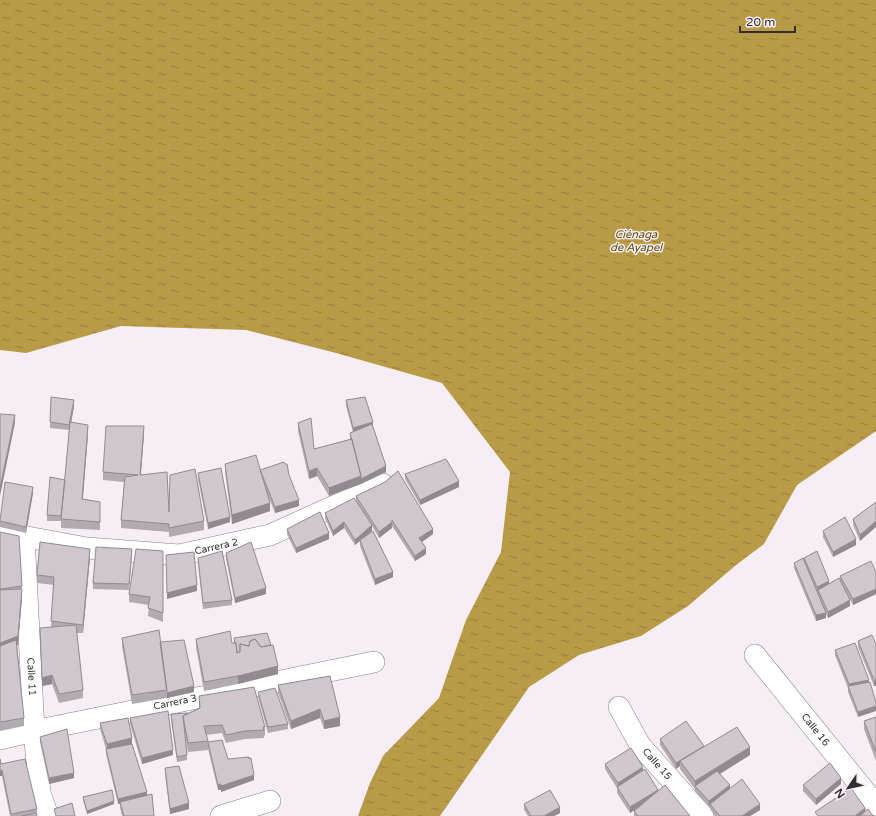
<svg xmlns="http://www.w3.org/2000/svg" width="876" height="816" font-family="'Varela Round',sans-serif">
<style>
.water{fill:url(#water-ripples)}
.lines{fill:none;stroke-linecap:round;stroke-linejoin:round}
.minor-casing{stroke:#878087;stroke-width:22}
.minor{stroke:#fff;stroke-width:21}
.wall{fill:#b2aab1}
.shaded-wall{fill:#918b90}
.building{fill:#cfc6ce;stroke:#918b90}
.labels{text-anchor:middle;dominant-baseline:central;stroke-width:3;stroke-linejoin:round;paint-order:stroke}
.street-label{font-size:10px;fill:#312d30;stroke:#f6edf5}
.water-label{font-size:11px;font-style:italic;fill:#614d09;stroke:#f6edf5}
</style>
<defs>
<pattern id="water-ripples" width="26" height="14" patternUnits="userSpaceOnUse"><rect width="26" height="14" fill="#b89b46"/><path d="M2 4q2-2 4 0t4 0M15 11q2-2 4 0t4 0" fill="none" stroke="#967f3b"/></pattern>
</defs>
<rect width="100%" height="100%" fill="#f6edf5"/>
<path class="water" d="M0 0H876V431L797 485 764 544 736 565 688 606 641 636 579 655 529 687 440 816H358L370 783 383 756 439 698 466 620 501 552 510 472 442 383 336 353 246 330 121 326 26 353 0 350Z"/>
<g class="lines">
<defs>
<g id="minor">
<path id="s1" d="M0 532 87 548 179 555 270 535 383 484"/>
<path id="s2" d="M24 536 34 731 40 793 48 816"/>
<path id="s3" d="M755 655 876 805"/>
<path id="s4" d="M619 707 640 745 703 816"/>
<path id="s5" d="M0 739 34 731 374 662"/>
<path d="M221 816 270 801"/>
</g>
</defs>
<use href="#minor" class="minor-casing"/>
<use href="#minor" class="minor"/>
</g>
<path class="wall" d="M51 397 74 406 71 422 88 434 83 499 100 502V530L61 528V521H47V515L65 480 69 430 50 428Z
M346 400 373 428 386 472 361 484 329 496 317 476 309 479 298 431V423L314 449 350 439V433L353 432 346 406Z
M144 434 141 475 169 512 204 521V530L169 537V532L121 528V520L124 482 103 480V472Z
M225 464 289 475 299 506 275 513 269 498 270 511 232 524 225 472Z
M198 473 230 522 208 529 198 479Z
M405 474 459 487 420 505 405 479Z
M33 493 26 533 0 527V521Z
M356 496 433 534 422 542 426 554 415 561 392 526V528L379 538 372 526V531L367 535 393 577 375 585 360 546V541L355 545 344 528 333 536 325 518V513L356 501Z
M876 502 860 541 853 525V519Z
M287 529 329 539 296 553 287 534Z
M823 531 856 545 833 557 823 537Z
M0 532 22 586V595L18 645H17L24 718V726L0 731Z
M163 551V622L148 616 149 605 129 602V594Z
M226 553 266 594 235 603 226 559Z
M132 555 129 590 93 589V583Z
M90 557 83 633H77L83 690V698L59 703 52 684 42 686 40 636V628L51 627 54 585 37 583V575Z
M198 558 232 600V605L203 609 198 564Z
M804 558 829 584 840 581V576L876 572V594L853 605 845 591 850 606 828 618 826 614V618L816 621 794 568V563H804Z
M122 638 160 642 194 692 167 698 132 704 122 646Z
M234 638 278 674 238 684 204 691 196 647V639L232 643H234Z
M858 641 876 644V686H874L858 647Z
M835 650 869 680 858 717 848 692V688L835 655Z
M330 676 340 726 324 729 320 718 291 729 278 693V685Z
M258 692 288 724V729L268 733 258 697Z
M199 696 265 727V735L264 736V738L245 739 226 743 222 733 206 735 208 742 228 759 254 780 221 792V790H218L208 749V750L188 752 185 734 187 755V760L177 762 171 720V714L188 713 199 708Z
M876 717V761L864 729V721Z
M130 718 173 755 142 764 130 724Z
M100 723 132 744 125 746 147 795 154 816H122L120 808V804H118L106 754V749L100 729Z
M40 737 74 778 49 784 40 742Z
M660 739 750 755 720 774 730 788 760 810 750 816H715L710 809V807H709L695 792V789L680 769V766L676 769 660 745Z
M1 764 37 809V816H10L2 776Z
M605 764 643 770 658 792 690 816H634V811L638 808 630 813 617 793V788L605 769Z
M165 768 189 809 170 814 165 773Z
M841 784 816 805 803 791V785Z
M83 797 114 804 87 814 83 800Z
M524 804 560 813 554 816H528L524 810Z"/>
<path class="shaded-wall" d="M74 400V406L70 430V425Z
M15 415V423L0 496V488Z
M373 422V428L353 434V428Z
M88 425V434L82 507V499Z
M144 426V434L140 483V475Z
M386 466V472L361 484 329 496V488Z
M317 468V476L309 479V471Z
M459 481V487L420 505V500Z
M33 487V493L26 533V527Z
M299 500V506L275 513V507Z
M270 503V511L232 524V515Z
M230 517V522L208 529V523Z
M876 521V527L860 541V535Z
M344 522V528L333 536V531Z
M392 522V528L379 538V532Z
M372 525V531L355 545V540Z
M433 529V534L419 544V538Z
M329 533V539L296 553V548Z
M856 539V545L833 557V552Z
M426 548V554L415 561V556Z
M90 549V557L83 633V625Z
M393 572V577L375 585V579Z
M829 581V587L818 590 817 593V587Z
M197 585V591L167 599V593Z
M266 588V594L235 603V598Z
M22 589V598L18 645 0 651V643Z
M876 589V594L853 605V599Z
M850 600V606L828 618V612Z
M826 613V618L816 621V615Z
M278 666V674L238 684V676Z
M52 675V684L42 686V678Z
M869 680V686L849 690V684Z
M874 680H876V686H874Z
M194 686V692L167 698V693Z
M876 706V711L858 717V712Z
M320 709V718L291 729V721Z
M340 717V726L324 729V721Z
M132 738V744L107 750V744Z
M704 746 680 761V766L676 769V763Z
M750 747V755L697 788 695 786V790V781Z
M173 750V755L142 764V758Z
M643 767V773L618 788V783Z
M2 770V776H0V771Z
M74 773V778L49 784V778Z
M254 775V780L221 792V786Z
M841 778V784L816 805V799Z
M221 784V790H218V785Z
M730 785V791L710 804 709 807V801Z
M658 790V795L630 813V807Z
M147 792V798L120 802V804H118V799Z
M114 801V804L87 814V811Z
M189 803V809L170 814V809Z
M760 804V810L750 816H742Z
M560 807V813L554 816H544Z
M865 808V813L862 816H855Z"/>
<path class="building" d="M51 397 74 400 69 425 50 422Z
M365 397 373 422 353 428 346 400Z
M0 414 15 415 0 488Z
M311 418 314 449 352 439 361 476 329 488 317 468 309 471 298 423Z
M70 422 88 425 82 499 100 502V522L61 519Z
M372 424 386 466 361 479V476L350 433Z
M106 426H144L140 475 167 472 169 512 170 475 195 469 204 521 169 528V524L121 520 125 477 138 475 103 472Z
M256 455 270 503 232 515 225 464Z
M446 459 459 481 420 500 405 474Z
M284 462 285 464H287L289 475 299 500 275 507 263 477 260 470Z
M221 468 230 517 208 523 198 473Z
M398 471 433 529 419 538 426 548 415 556 392 520V522L379 532 356 496 385 482Z
M50 477 65 480 61 516 47 515Z
M5 482 33 487 26 527 0 521Z
M354 498 372 525 355 540 344 522 333 531 325 513Z
M876 502V521L860 535 853 519Z
M320 512 329 533 296 548 287 529Z
M845 517 856 539 833 552 823 531Z
M373 531 393 572 375 579 360 540Z
M0 532 19 536 22 586 0 589Z
M40 542 90 549 83 625 51 621 54 577 37 575Z
M251 542 266 588 235 598 226 553Z
M96 547 132 549 129 584 93 583Z
M136 549 163 551V613L148 608 150 597 129 594Z
M222 551 232 600 203 603 198 558Z
M817 551 829 581 817 587 804 558Z
M194 552 197 585 167 593 166 555Z
M803 558 826 613 816 615 794 563Z
M871 561 876 572V589L853 599 840 576Z
M839 578 850 600 828 612 818 590Z
M22 589 18 636 0 643V590Z
M76 625 83 690 59 694 52 675 42 678 40 628Z
M159 630 167 690 132 695 122 638Z
M230 631 232 643H236L237 653 240 651V644L249 646 250 641 255 639 261 647 273 645 278 666 238 676 204 682 196 639Z
M267 633 271 645 261 647 255 639 250 641 249 646 240 644V652L237 653 236 643H235L234 638Z
M872 635 876 644V680H874L858 641Z
M16 640 24 718 0 722V646Z
M184 640 194 686 167 693 160 642Z
M855 643 869 680 849 684 835 650Z
M330 676 340 717 324 721 320 709 291 721 278 685Z
M870 682 876 703V706L858 712 848 686Z
M254 687 265 727H263L264 730 245 731 226 735 222 725 204 726 208 741 188 743 183 716 200 708 199 696Z
M275 688 288 724 268 727 258 692Z
M168 711 173 750 142 758 130 718Z
M188 713 183 716 187 755 177 757 171 714Z
M876 717V752L864 721Z
M128 718 132 738 107 744 100 723Z
M686 721 704 746 676 763 660 739Z
M737 727 750 747 695 781 680 761Z
M67 729 74 773 49 778 40 737Z
M222 740 228 759 249 757V759L251 758 254 775 221 786V784L218 785 208 742Z
M132 744 147 792 118 799 106 749Z
M631 748 643 767 618 783 605 764Z
M0 759 1 764 25 759 37 809 11 814 2 770 0 771Z
M830 763 841 778 816 799 803 785Z
M179 766 189 803 170 809 165 768Z
M645 769 658 790 630 807 617 787Z
M717 771 730 785 709 801 695 786Z
M742 779 760 804 742 816H720L710 804Z
M665 785 690 816H638L634 811Z
M851 788 865 808 855 816H818L815 812Z
M112 790 114 801 87 811 83 797Z
M550 790 560 807 544 816H531L524 804Z
M152 794 154 816H124L120 802Z
M72 803 75 816H56L54 809Z
M868 809 873 816H860Z
M36 813 37 816H22Z"/>
<g class="labels">
<g class="street-label">
<text stroke="none"><textPath href="#s1" startOffset="219">Carrera 2</textPath></text>
<text stroke="none"><textPath href="#s2" startOffset="141">Calle 11</textPath></text>
<text stroke="none"><textPath href="#s5" startOffset="179">Carrera 3</textPath></text>
<text stroke="none"><textPath href="#s3" startOffset="96">Calle 16</textPath></text>
<text stroke="none"><textPath href="#s4" startOffset="69">Calle 15</textPath></text>
</g>
<g class="water-label">
<text x="636" y="234">Ciénaga<tspan x="636" dy="13">de Ayapel</tspan></text>
</g>
</g>
<g transform="translate(848 788) rotate(236)" stroke="#f6edf5" stroke-width="3" paint-order="stroke">
<path d="M0-3L7 15L0 10L-7 15Z" fill="#312d30"/>
<text y="-6" font-size="11" font-weight="bold" text-anchor="middle" fill="#312d30">N</text>
</g>
<path d="M740 26v6h55v-6" fill="none" stroke="#312d30" stroke-width="2"/>
<text x="746" y="26" font-size="12" fill="#312d30" stroke="#f6edf5" stroke-width="3" paint-order="stroke">20 m</text>
</svg>
